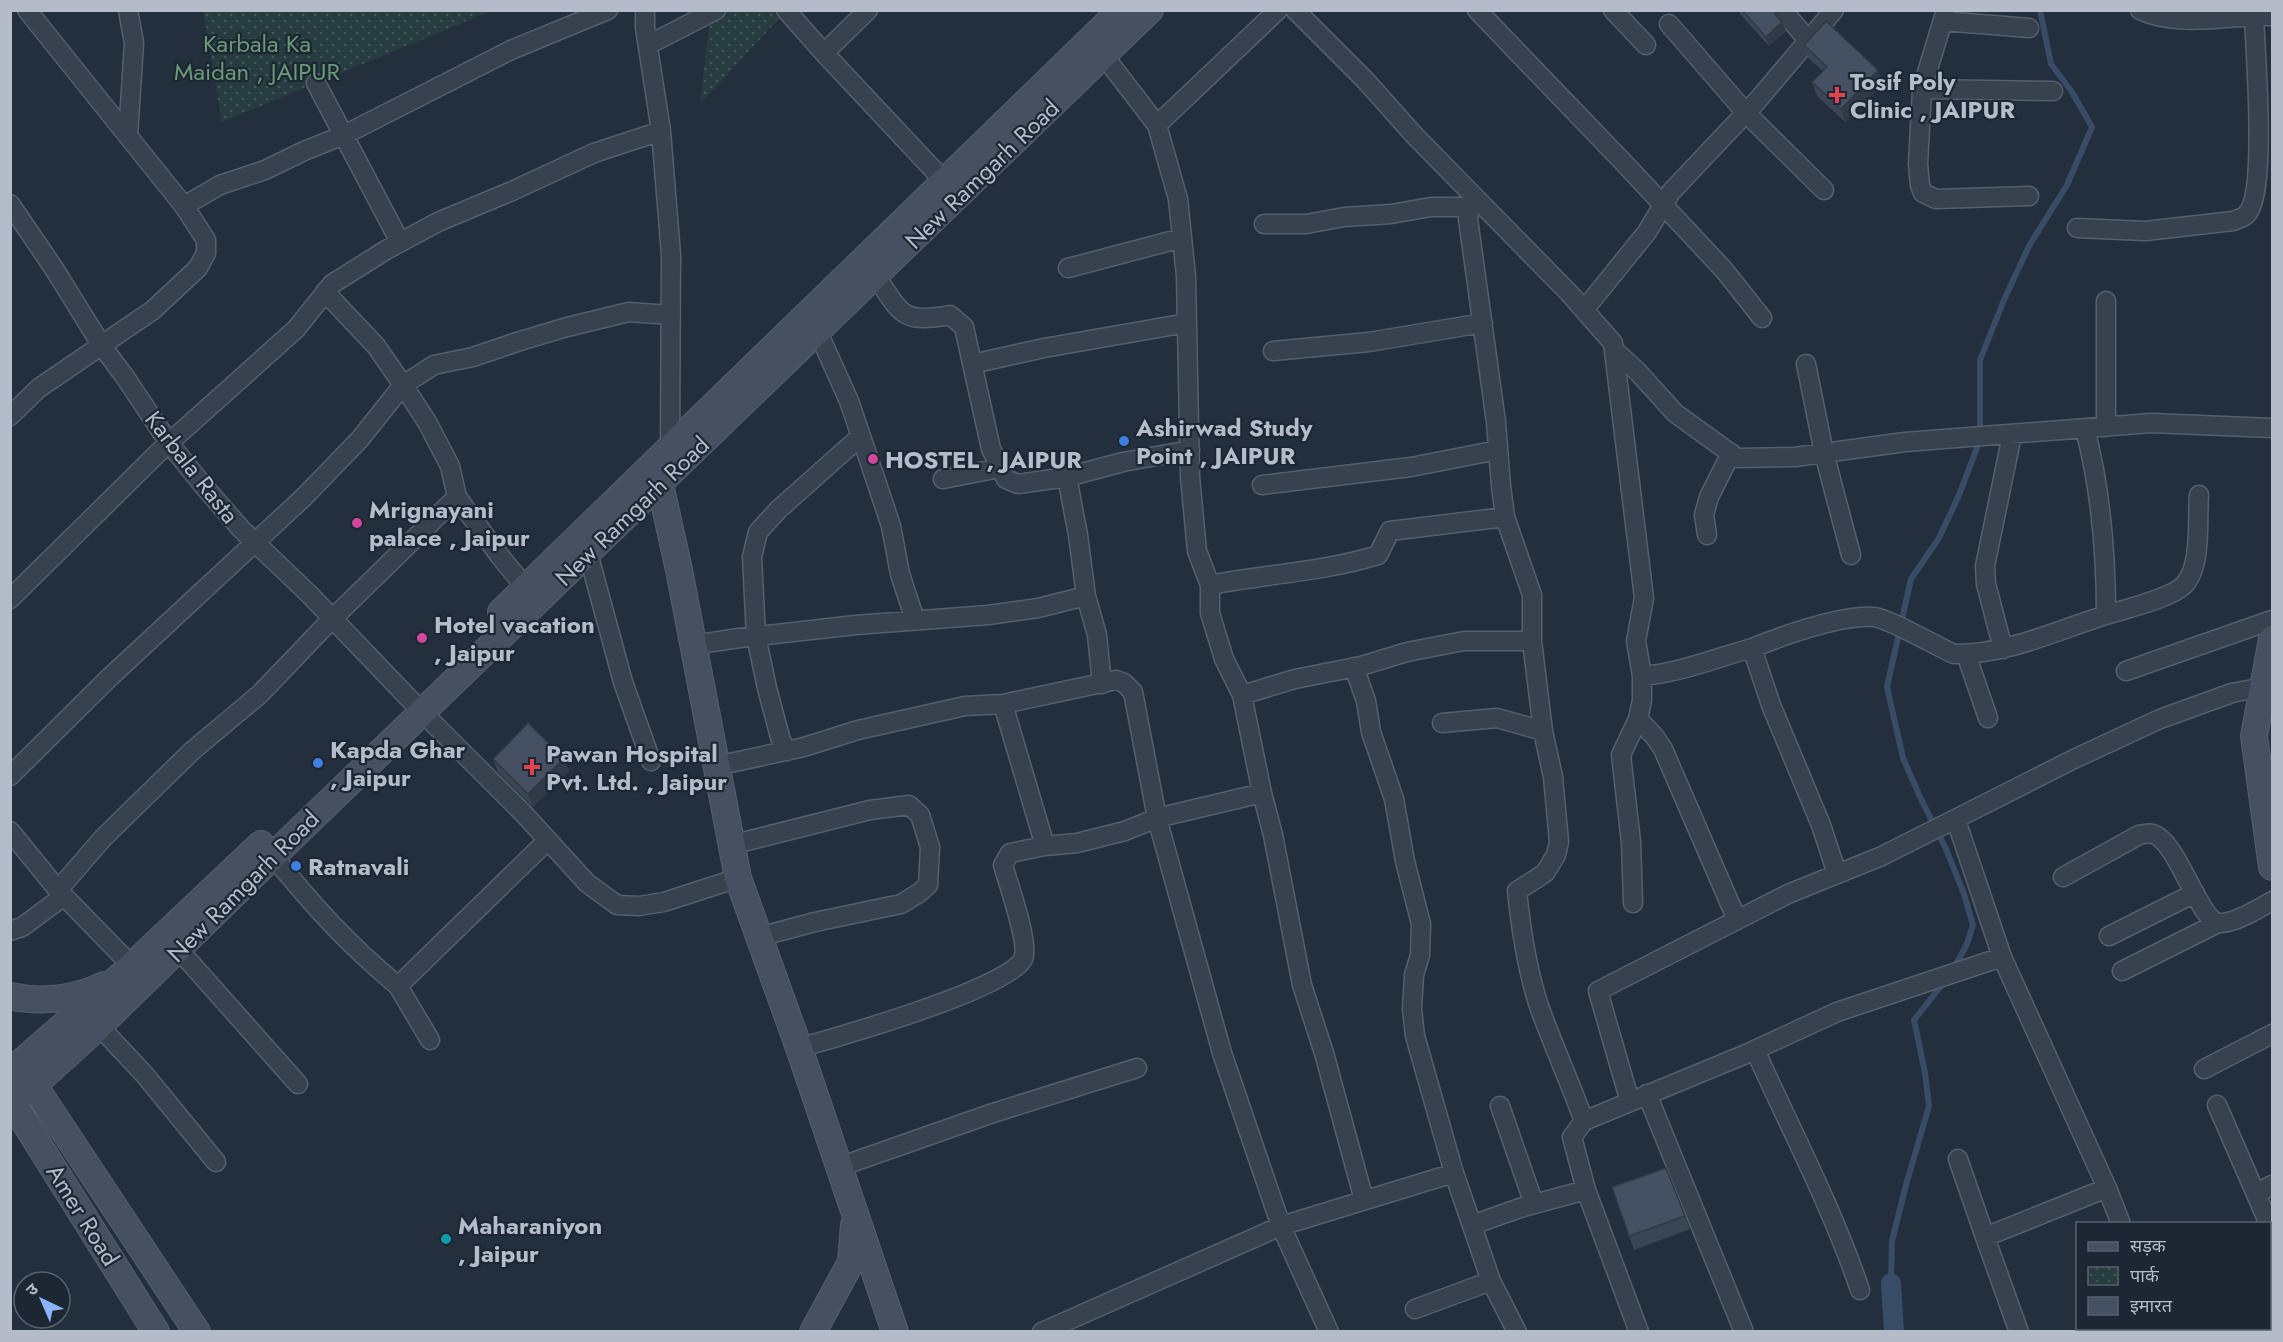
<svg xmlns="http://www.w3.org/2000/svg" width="2283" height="1342" font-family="Jost,'Noto Sans Devanagari',sans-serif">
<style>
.park{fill:url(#park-dots)}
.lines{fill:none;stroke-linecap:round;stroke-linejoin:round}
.stream{stroke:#394c67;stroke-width:6}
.canal{stroke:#394c67;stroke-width:20}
.street-casing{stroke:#565f6c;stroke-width:21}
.secondary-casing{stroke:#565f6c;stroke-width:28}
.street{stroke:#38414e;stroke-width:18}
.secondary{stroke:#465061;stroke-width:26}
.wall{fill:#3b4654}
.shaded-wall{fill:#303945}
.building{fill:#455162;stroke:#303945;stroke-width:1.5}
.health-dot{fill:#e0444e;stroke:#1d2633;stroke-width:2}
.shop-dot{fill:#3f7fe0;stroke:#1d2633;stroke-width:2}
.hotel-dot{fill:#d1479c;stroke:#1d2633;stroke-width:2}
.culture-dot{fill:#0f9aa8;stroke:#1d2633;stroke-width:2}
.labels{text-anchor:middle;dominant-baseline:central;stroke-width:4.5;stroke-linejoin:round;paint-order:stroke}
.park-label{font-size:24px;fill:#6b9a76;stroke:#1d2633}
.poi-label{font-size:24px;font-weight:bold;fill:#b4bcc9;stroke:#1d2633;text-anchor:start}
.street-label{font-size:24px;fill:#b4bcc9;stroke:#1d2633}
</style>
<defs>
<pattern id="park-dots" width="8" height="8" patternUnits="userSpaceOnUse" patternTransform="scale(1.5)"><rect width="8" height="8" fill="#263c3f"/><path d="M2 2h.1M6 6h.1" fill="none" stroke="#435659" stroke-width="1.8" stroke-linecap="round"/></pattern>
</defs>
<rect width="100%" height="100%" fill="#242f3e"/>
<path class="park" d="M203 10 491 11 222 122Z
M711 11H786L700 104Z"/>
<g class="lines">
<path class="stream" d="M1954 968 1967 944 1973 925 1964 894 1946 849 1921 799 1903 758 1887 687 1911 579 1939 538 1959 495 1980 440V360L2004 300 2029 246 2067 185 2092 127 2072 92 2051 64 2040 10
M1891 1283 1892 1241 1906 1185 1929 1106 1925 1073 1914 1020 1945 981"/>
<path class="canal" d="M1891 1283 1894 1332"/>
<defs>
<path id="street" d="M128 10 134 43 128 136
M645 10V28L661 131 671 255 670 447
M786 10 824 53
M868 10 824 53 944 181
M1295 10 1366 81 1415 136 1570 294 1613 343 1644 598 1636 641 1642 676C1680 673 1716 658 1752 648L1771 705 1821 825 1837 874
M1477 10 1625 164 1724 270 1762 318
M1613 10 1646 45
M1782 10 1808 40
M1946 10 1922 89 1918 164 1920 185 1923 193 1936 199 2029 196
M2260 16H2272
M1943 21 2029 28
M1669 24 1746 113 1824 190
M648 45 716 10
M1104 56 1157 125 1278 10
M316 83 400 242
M1922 89 2053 91
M1472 194 1468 219 1496 422 1501 486 1505 517 1532 595V641L1543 731 1553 777 1559 842 1556 855 1545 873 1517 891C1521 930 1527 971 1540 1009 1554 1047 1570 1083 1584 1121L1572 1137 1586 1190 1639 1332
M10 204 53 267 102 346 125 377 169 443 202 484 241 529 310 595 422 712 524 814 587 883 617 905 639 906 664 902 738 878
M184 206 220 185 265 170 304 151 344 135 511 50 608 10
M1264 224H1306L1344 217 1391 214 1431 207H1470
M2077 228 2145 231 2233 221C2237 219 2243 218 2246 215 2268 195 2255 50 2254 16 2218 18 2173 26 2140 10
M1068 268 1182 238
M325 292 376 346 403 385 427 422 450 466 457 497 499 555 526 588
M1584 310 1647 232 1671 192 1757 101 1834 10
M818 332 849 401 871 466 891 526 900 574 915 620
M1614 350 1638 372 1675 413 1737 458 1795 457 1905 442 2151 423 2272 428
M1273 351 1369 342 1483 323
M972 364 1044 348 1187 323
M1806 364 1824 453 1851 555
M10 416 39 388 153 310 198 268 206 253V240L184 206 27 10
M2106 427V301
M1067 477 1123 462 1190 450
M943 479 1000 468
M1262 485 1411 467 1498 450
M1707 535 1704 515 1709 497 1731 453
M588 553 623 682 651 761
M1210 585C1266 574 1323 572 1378 555L1390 531 1505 517
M1086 596 1097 635 1102 684
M10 599 161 450 296 329 332 284 386 250 438 222 512 191 594 153 661 131
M2106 615C2125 609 2172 598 2184 585 2202 567 2197 519 2199 495
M693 645 739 638 856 625 988 615 1038 608 1086 596 1078 535 1067 477 1018 484 1006 479 991 449 964 327 950 315C902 324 901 314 876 276
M1752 648C1785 635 1839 615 1874 617 1890 619 1936 646 1954 654 2006 655 2058 630 2106 615 2106 552 2101 490 2085 429
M2003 649 1986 584 1985 566 2012 435
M1966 654 1988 718
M1354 667 1366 701 1371 732 1394 799 1405 861 1421 924 1420 955 1414 975 1412 1009 1415 1036 1454 1173
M2126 671 2272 620
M1242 695 1295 679 1361 666 1407 652 1464 641H1532
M1638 719 1655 737 1663 749 1737 920
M1442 723 1497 718 1543 731
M788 751 784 747 780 737 767 688 756 636 752 557 758 532 779 509 861 436
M716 766 804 747 858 730 965 706 1003 704
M10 776 110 677 304 497 360 439 403 385 434 365 473 357 517 342 567 327 629 312 670 315
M1262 793 1273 835 1302 985 1324 1053 1364 1200
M1956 820 2002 957
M10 831 58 890 132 966
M731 845 870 810 909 805 920 815 930 847 928 885 919 893 901 904 815 922 759 937
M1045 846 1003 704 1116 680 1124 683 1133 692 1157 818 1222 1053 1281 1226 1329 1332
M273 856C313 906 349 945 398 986
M2063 877 2139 835C2143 834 2149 833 2153 834 2179 842 2199 924 2221 923 2235 923 2260 908 2272 901
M58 890 103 838 192 751 260 694 326 625 457 497
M1633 903 1631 842 1621 755 1638 719 1642 700V676
M10 931 22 927 64 896
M2109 936 2195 893
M179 950 298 1084
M2122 971 2218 923
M99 1026 144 1074 216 1162
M430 1040 398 986 548 840
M799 1048C838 1037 1008 989 1023 959 1030 944 1008 883 1003 865L1010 853 1045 846 1077 843 1125 831 1157 818 1262 793 1242 695 1224 659 1210 613V585L1197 551 1190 477 1186 276 1178 199 1157 125
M1755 1050C1791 1130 1832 1207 1860 1290
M2204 1069 2272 1034
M1647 1094 1744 1332
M1630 1102 1598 991 1788 894 1882 856 2074 759 2160 719 2232 693 2263 687
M2217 1105 2269 1224
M1500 1106 1534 1204
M1584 1121 1746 1054 1837 1012 2002 957 2107 1188
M1958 1159 1985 1237
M839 1167 993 1113 1137 1068
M2256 1194 2272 1185
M1472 1225 1520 1208 1586 1190
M1415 1309 1491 1281
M2165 1328 2167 1332
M1042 1332 1281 1226 1454 1173 1491 1281 1517 1332
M2019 1332 1985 1237 2107 1188 2121 1224"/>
<path id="secondary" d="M663 472 660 484 679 570 738 878 799 1048 895 1332
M501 612 1121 10
M2272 639 2254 736 2272 867
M10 996C41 1003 76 999 104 985
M10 1072 132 966 261 844
M25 1072 197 1332
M10 1099 156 1332
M10 1102 34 1085 99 1026 273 856 1150 10
M813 1332 851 1262 854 1225"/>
</defs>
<use href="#street" class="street-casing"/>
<use href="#secondary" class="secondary-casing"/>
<use href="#street" class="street"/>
<use href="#secondary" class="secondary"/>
</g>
<path class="wall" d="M1739 10H1772L1782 22 1786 31 1769 46 1740 14Z
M1804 45 1883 83 1845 122 1817 96 1812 82 1823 71 1808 58Z
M564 758 569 771 533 807 498 772 493 759Z
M1612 1187 1685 1216 1690 1229 1634 1250Z"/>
<path class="shaded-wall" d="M1782 22 1786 31 1769 46 1766 37Z
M1878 70 1883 83 1845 122 1841 109Z
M564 758 569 771 533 807 528 794Z"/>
<path class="building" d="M1742 10H1772L1782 22 1766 37Z
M1826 21 1878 70 1841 109 1812 82 1827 67 1804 45Z
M528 723 564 758 528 794 493 759Z
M1666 1168 1685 1216 1629 1236 1612 1187Z"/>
<g class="health-dot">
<path d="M1834 86h6v6h6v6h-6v6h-6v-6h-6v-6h6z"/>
<path d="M529 758h6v6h6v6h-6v6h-6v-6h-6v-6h6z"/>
</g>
<g class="shop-dot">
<circle cx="1124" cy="441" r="6"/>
<circle cx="318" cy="763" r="6"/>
<circle cx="296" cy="866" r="6"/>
</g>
<g class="hotel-dot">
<circle cx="873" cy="459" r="6"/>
<circle cx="357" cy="523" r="6"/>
<circle cx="422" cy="638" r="6"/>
</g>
<circle class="culture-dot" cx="446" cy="1239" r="6"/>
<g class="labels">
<g class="park-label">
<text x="257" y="43">Karbala Ka<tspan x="257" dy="28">Maidan , JAIPUR</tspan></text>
</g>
<g class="poi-label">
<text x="1850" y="81">Tosif Poly<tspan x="1850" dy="28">Clinic , JAIPUR</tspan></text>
<text x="1136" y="427">Ashirwad Study<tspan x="1136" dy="28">Point , JAIPUR</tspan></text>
<text x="885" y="459">HOSTEL , JAIPUR</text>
<text x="369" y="509">Mrignayani<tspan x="369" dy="28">palace , Jaipur</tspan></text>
<text x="434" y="624">Hotel vacation<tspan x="434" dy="28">, Jaipur</tspan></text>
<text x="330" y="749">Kapda Ghar<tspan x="330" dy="28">, Jaipur</tspan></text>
<text x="546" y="753">Pawan Hospital<tspan x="546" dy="28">Pvt. Ltd. , Jaipur</tspan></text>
<text x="308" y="866">Ratnavali</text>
<text x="458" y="1225">Maharaniyon<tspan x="458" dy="28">, Jaipur</tspan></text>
</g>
<g class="street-label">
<text transform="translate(982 174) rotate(-44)">New Ramgarh Road</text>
<text transform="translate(192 467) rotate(52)">Karbala Rasta</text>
<text transform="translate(632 511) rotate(-44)">New Ramgarh Road</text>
<text transform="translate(243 886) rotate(-45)">New Ramgarh Road</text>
<text transform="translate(83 1215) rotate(58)">Amer Road</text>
</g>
</g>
<rect width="2283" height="1342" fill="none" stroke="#b4bcc9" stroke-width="24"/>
<rect x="2076" y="1222" width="195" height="108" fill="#1d2633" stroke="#59626f" stroke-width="1.5"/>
<rect x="2088" y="1242" width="30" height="9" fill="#465061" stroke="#59626f" stroke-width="1.5"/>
<text x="2130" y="1252" font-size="18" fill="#b4bcc9">सड़क</text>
<rect x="2088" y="1267" width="30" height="18" fill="url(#park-dots)" stroke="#59626f" stroke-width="1.5"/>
<text x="2130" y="1282" font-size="18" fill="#b4bcc9">पार्क</text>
<rect x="2088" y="1297" width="30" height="18" fill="#455162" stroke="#59626f" stroke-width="1.5"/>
<text x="2130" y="1312" font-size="18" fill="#b4bcc9">इमारत</text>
<g transform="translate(42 1300) rotate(316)"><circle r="28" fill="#1d2633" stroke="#59626f" stroke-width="1.5"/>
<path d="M0-4.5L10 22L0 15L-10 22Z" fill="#8ab4f8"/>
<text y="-9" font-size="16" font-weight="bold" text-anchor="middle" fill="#b4bcc9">उ</text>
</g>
</svg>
